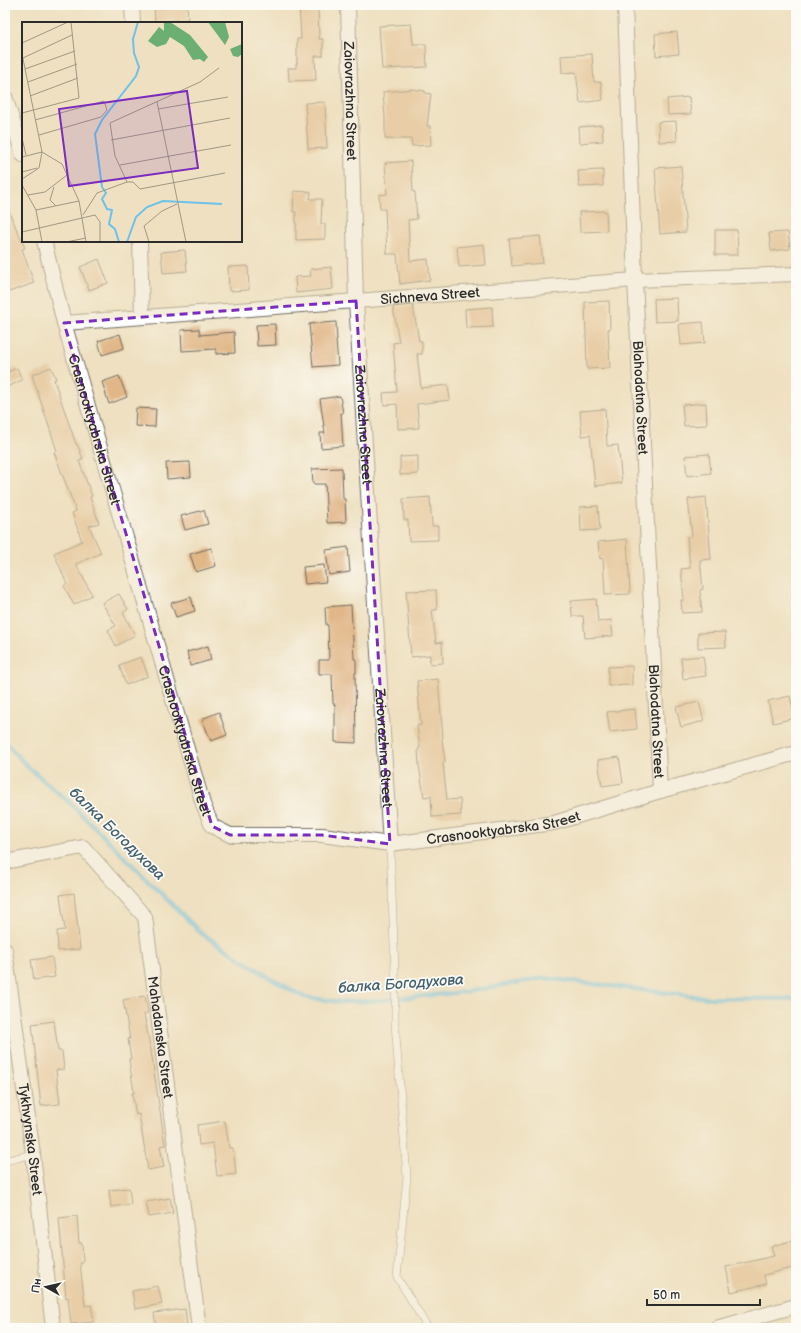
<svg xmlns="http://www.w3.org/2000/svg" width="801" height="1333" font-family="'Balsamiq Sans',sans-serif">
<style>
.lines{fill:none;stroke-linecap:round;stroke-linejoin:round}
.stream{stroke:#6cc2e9;stroke-width:4.5}
.building{fill:#e1b788}
.lane-casing{stroke:#6f6a5f;stroke-width:8}
.street-casing{stroke:#6f6a5f;stroke-width:16}
.lane{stroke:#fff;stroke-width:7}
.street{stroke:#fff;stroke-width:14}
.marked{fill:none;stroke:#7b2cbf;stroke-width:3;stroke-dasharray:8 5;stroke-linejoin:round}
.labels{text-anchor:middle;dominant-baseline:central;stroke-width:3.5;stroke-linejoin:round;paint-order:stroke}
.street-label{font-size:14px;fill:#2b2b2b;stroke:#fdfcf7}
.water-label{font-size:15px;font-style:italic;fill:#42606e;stroke:#fdfcf7}
.inset-river{fill:none;stroke:#6cc2e9;stroke-width:2}
.inset-road{fill:none;stroke:#a09884;stroke-width:1}
.view{fill:#7b2cbf;fill-opacity:0.15;stroke:#7b2cbf;stroke-width:2}
.inset-edge{fill:none;stroke:#2b2b2b;stroke-width:2}
</style>
<rect width="100%" height="100%" fill="#fdfcf7"/>
<filter id="ink" filterUnits="userSpaceOnUse"><feTurbulence type="fractalNoise" baseFrequency=".025" numOctaves="2"/><feDisplacementMap in="SourceGraphic" scale="8" xChannelSelector="R" yChannelSelector="G"/><feConvolveMatrix kernelMatrix="1 2 1 2 8 2 1 2 1" color-interpolation-filters="sRGB"/></filter>
<filter id="wash" filterUnits="userSpaceOnUse"><feTurbulence type="fractalNoise" baseFrequency=".012" numOctaves="4" result="noise"/><feDisplacementMap in="SourceGraphic" scale="16" xChannelSelector="R" yChannelSelector="G"/><feGaussianBlur stdDeviation="0.9" result="paint"/><feColorMatrix in="noise" values="0 0 0 0 0 0 0 0 0 0 0 0 0 0 0 0 0 1.4 0 .05"/><feComposite in="paint" operator="in"/></filter>
<g filter="url(#wash)">
<rect width="100%" height="100%" fill="#eee0c0"/>
<g class="lines">
<path class="stream" d="M5 742 26 765 70 803 201 933 270 978 304 997 340 1002 370 1001 465 992 544 978 710 998 796 999"/>
</g>
<g id="blocks">
<path class="building" d="M170 5H187L188 19 155 22 154 6Z
M299 5H318L319 39H323V56H315L316 80 289 81 288 68H296V64H297V39H301Z
M411 24 413 44H426L427 67 382 69 379 26Z
M677 32 679 54 656 56 655 34Z
M592 54 594 82H601L603 100 580 103 576 72 562 73 561 56Z
M413 89 425 91V93L431 94 427 126H430L431 145 412 146 411 139H385V117L383 92Z
M689 97 691 114 668 115 667 99Z
M325 102 327 148 308 149 305 103Z
M676 121 677 141 659 142 658 122Z
M602 125 603 141 580 143 579 127Z
M411 161 413 192H415L417 219 408 220 410 261 428 259 430 280 400 284 397 254H387L385 209H380L379 195 387 194 385 163Z
M681 166 686 232 660 234 655 168Z
M603 170V186L579 187 578 171Z
M294 191 311 192 310 199H322L321 224H325V239L296 240V212H293Z
M5 203 25 248 22 249 34 283 9 292 5 282Z
M606 211 607 231 580 232 579 212Z
M715 230H737L738 255H715Z
M788 232 790 249 771 251 769 233Z
M540 236 543 263 512 266 509 239Z
M484 244 486 265 459 267 457 247Z
M185 250 187 271 163 273 161 252Z
M99 259 108 283 89 290 80 267Z
M248 266 249 290 229 291 228 267Z
M331 267 333 289 296 293 295 277 311 276 310 269Z
M677 298 678 321 655 322 654 299Z
M609 301 610 329H608L610 368 587 369 585 302Z
M413 305 419 341H422V354H417L421 388 448 385 450 400 417 404 419 428 398 429 397 404 384 405 383 393 397 392 393 343 399 342 393 307Z
M492 307 493 327 466 328 465 309Z
M336 322 337 340H336L338 365 313 367 309 324Z
M703 322 705 343 681 345 679 324Z
M275 324 276 345 257 346 256 325Z
M199 329 200 335 234 332 235 353 216 354V349L182 351 181 330Z
M120 334 124 348 102 355 98 341Z
M51 367 56 379 54 380 76 444H77L83 459 79 461 92 496 90 497 99 523 89 526 101 553 76 564 92 595 74 605 64 586 67 584 54 553 82 541 72 513 76 511 54 452 57 451 32 375Z
M17 368 22 380 5 388V373Z
M119 376 127 397 109 404 102 382Z
M340 396 343 413H341L343 446 321 448 320 433H325L320 399Z
M706 403 707 425 684 426 682 405Z
M136 408 156 409 155 427 135 426Z
M605 409 607 446 618 445 622 483 595 486 590 435 582 436 580 411Z
M709 454 711 473 687 476 685 456Z
M418 456V474L400 475V457Z
M190 462 191 477 167 479 166 463Z
M342 468 343 499H345L346 522 327 523 325 484H313L312 469Z
M430 497 432 526H438V540L409 541 408 520H404L403 499Z
M706 497 711 559 700 560 703 589 700 590 702 612 682 613 681 600H684L681 569 690 568 687 537 692 536 688 499Z
M598 506 600 530 581 531 580 507Z
M204 510 208 524 185 530 181 516Z
M627 539 630 594 605 595 603 558 600 559 598 542Z
M348 547 350 572 329 575 326 550Z
M211 548 216 566 196 572 190 554Z
M324 565 326 582 305 584 303 567Z
M436 590 437 610H432L436 643 442 642 443 663 430 664V655L411 657 406 591Z
M119 594 128 609 123 613 135 635 116 646 108 630 116 626 102 603Z
M191 597 195 611 176 617 171 603Z
M596 599 598 622 611 620 613 636 585 638 583 616H572L571 601Z
M351 605 354 659H356V673H355L356 743 335 742V704H333L332 674H319V660H329L328 625H326L325 607Z
M725 632 726 647 698 648V633Z
M208 646 211 660 190 666 187 652Z
M703 656 706 676 683 679 681 658Z
M141 657 148 676 126 685 119 665Z
M632 666V685L608 686V667Z
M438 679 443 738 442 739 445 762 443 763 447 800 460 799 461 815 432 817 431 796 424 797 419 765 418 749 420 748 417 726 421 725 417 681Z
M790 696 795 718 773 723 768 701Z
M699 702 704 721 681 727 676 707Z
M635 709 637 729 610 732 607 712Z
M219 712 227 735 211 741 202 719Z
M619 757 623 783 602 786 598 760Z
M74 893 80 949 58 951 57 931 65 930 60 895Z
M52 957 55 977 34 980 31 960Z
M145 996 148 1013 144 1014 151 1051 165 1145 160 1146 164 1167 148 1170 139 1114 136 1115 132 1093H134L129 1059H131L128 1039H130L123 1000Z
M54 1021 58 1051H62L64 1069 56 1070 60 1104 41 1106 32 1024Z
M225 1121 229 1148H233L236 1174 217 1176 213 1143 199 1145 197 1125Z
M129 1188 131 1204 111 1207 109 1190Z
M170 1198 173 1213 149 1217 146 1202Z
M77 1216 79 1243H82L83 1263H80L85 1306 91 1305 94 1322 71 1324 68 1297 66 1298 59 1218Z
M796 1240V1267L764 1275 766 1284 731 1292 726 1267 774 1256 771 1246Z
M158 1286 162 1304 135 1309 132 1291Z
M185 1309 187 1328H156L154 1313Z"/>
</g>
</g>
<g filter="url(#ink)">
<use href="#blocks" fill-opacity="0" stroke="#6f6a5f" stroke-width="1"/>
<g class="lines">
<defs>
<path id="lane" d="M390 844 395 970V1024L407 1177 397 1277 428 1328
M5 1161 33 1154"/>
<g id="street">
<path d="M132 5 133 23"/>
<path id="s1" d="M348 5 356 301 390 844"/>
<path id="s2" d="M625 5 635 280 660 791"/>
<path d="M5 96 23 155"/>
<path id="s3" d="M44 241 64 323 203 804 212 826 230 835H322L390 844 554 823 660 791 796 753"/>
<path d="M140 241 142 317"/>
<path id="s4" d="M64 323 635 280 796 274"/>
<path id="s5" d="M5 862 83 847 145 917 199 1328"/>
<path id="s6" d="M5 950 33 1154 53 1328"/>
<path d="M716 1328 796 1306"/>
</g>
</defs>
<use href="#lane" class="lane-casing"/>
<use href="#street" class="street-casing"/>
<use href="#lane" class="lane"/>
<use href="#street" class="street"/>
</g>
</g>
<path d="M0 0H801V1333H0ZM356 301 390 844 322 835H230L212 826 64 323Z" fill="#eee0c0" fill-opacity=".55" fill-rule="evenodd"/>
<path class="marked" d="M356 301 390 844 322 835H230L212 826 64 323Z"/>
<g class="labels">
<g class="street-label">
<text stroke="none"><textPath href="#s1" startOffset="96">Zaiovrazhna Street</textPath></text>
<text stroke="none"><textPath href="#s4" startOffset="367">Sichneva Street</textPath></text>
<text stroke="none"><textPath href="#s2" startOffset="393">Blahodatna Street</textPath></text>
<text stroke="none"><textPath href="#s1" startOffset="420">Zaiovrazhna Street</textPath></text>
<text stroke="none"><textPath href="#s3" startOffset="195">Crasnooktyabrska Street</textPath></text>
<text stroke="none"><textPath href="#s2" startOffset="717">Blahodatna Street</textPath></text>
<text stroke="none"><textPath href="#s3" startOffset="519">Crasnooktyabrska Street</textPath></text>
<text stroke="none"><textPath href="#s1" startOffset="744">Zaiovrazhna Street</textPath></text>
<text stroke="none"><textPath href="#s3" startOffset="904">Crasnooktyabrska Street</textPath></text>
<text stroke="none"><textPath href="#s5" startOffset="294">Mahadanska Street</textPath></text>
<text stroke="none"><textPath href="#s6" startOffset="191">Tykhvynska Street</textPath></text>
</g>
<g class="water-label">
<text transform="translate(117 834) rotate(44)">балка Богодухова</text>
<text transform="translate(401 984) rotate(-4)">балка Богодухова</text>
</g>
</g>
<g transform="translate(22 22)">
<rect width="220" height="220" fill="#eee0c0"/>
<path d="M142 0H148L168 13 186 35 182 40 178 37 171 38 162 24 148 15 144 22 135 25 126 19 137 5 142 9ZM186 0H203L207 15 203 23ZM220 22V32L216 35 211 34 208 27Z" fill="#6caf73"/>
<path class="inset-river" d="M97 220 93 207 87 202 90 188 85 187 80 177 84 171 80 165 73 112 80 98 114 54 117 45 112 31 111 17 116 0M105 220 114 195 125 185 141 179 200 182"/>
<path class="inset-road" d="M0 21 46 0M0 32 20 130 17 146 0 157M1 36 50 13M3 47 53 29M6 60 55 42M8 74 56 56M135 80 164 220M136 87 206 75M0 91 57 76 49 0M13 98 82 79 85 88 79 95 17 113M0 116 4 133M89 118 208 96M20 130 40 142 57 179 64 220M0 135 20 130M98 143 209 123M0 150 15 146M105 160 93 134 88 101 178 60 197 46M0 163 14 188 20 220M32 165 28 178 34 184M6 173 23 170 45 153M14 188 57 179M61 193 75 171 105 160H111L118 167 203 151M0 210 73 193 78 200V220M44 220 64 216M127 220 122 204 140 189 155 182"/>
<path class="view" d="M165 69 176 146 47 164 37 87Z"/>
<rect width="220" height="220" class="inset-edge"/>
</g>
<rect width="801" height="1333" fill="none" stroke="#fdfcf7" stroke-width="20"/>
<g transform="translate(46 1287) rotate(278)" stroke="#fdfcf7" stroke-width="3" paint-order="stroke">
<path d="M0-3L7 15L0 10L-7 15Z" fill="#2b2b2b"/>
<text y="-6" font-size="11" font-weight="bold" text-anchor="middle" fill="#2b2b2b">Пн</text>
</g>
<path d="M647 1299v6h113v-6" fill="none" stroke="#2b2b2b" stroke-width="2"/>
<text x="653" y="1299" font-size="12" fill="#2b2b2b" stroke="#fdfcf7" stroke-width="3" paint-order="stroke">50 m</text>
</svg>
